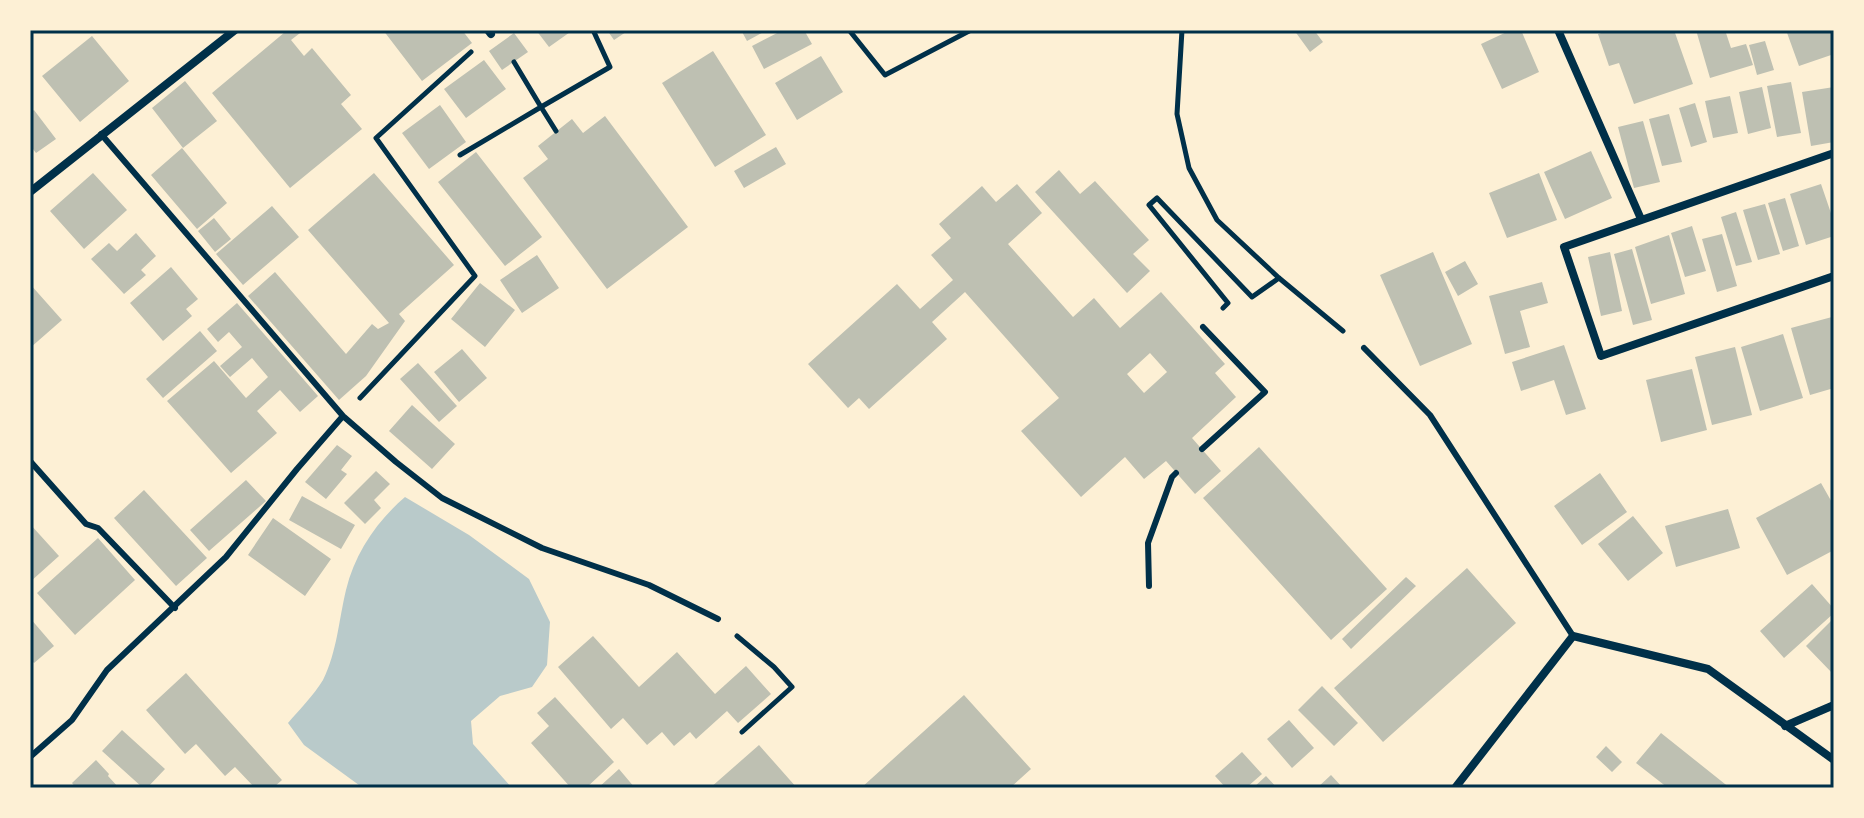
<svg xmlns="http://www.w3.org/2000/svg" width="1864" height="818" font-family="Rubik,sans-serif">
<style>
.green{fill:#b9caca}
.building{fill:#bec0b2;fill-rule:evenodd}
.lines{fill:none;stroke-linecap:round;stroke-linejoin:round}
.path{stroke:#003049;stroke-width:5}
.service{stroke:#003049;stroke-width:6}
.minor{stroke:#003049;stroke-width:8}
.neatline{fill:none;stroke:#003049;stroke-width:3}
</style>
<rect width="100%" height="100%" fill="#fdf0d5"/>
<path class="green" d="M405 497 469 535 529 579 550 622 547 665 532 687 500 696 471 721 473 744 512 788H363L304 745 288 723C299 710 314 695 323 680 337 652 339 619 346 590 355 553 377 521 405 497Z"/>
<path class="building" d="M284 30H304L291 40 304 56 312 48 351 95 341 104 362 129 290 188 212 93 285 32Z
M383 30H462L472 43 422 81Z
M536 30H573L549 47Z
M607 30H629L614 40Z
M741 30H767L747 41Z
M783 30H804L812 44 764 69 752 46Z
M1294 30H1314L1323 42 1310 52Z
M1511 30H1521L1539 72 1502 89 1481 44Z
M1611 30H1674L1693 84 1634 104 1619 63 1609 66 1598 34Z
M1696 30H1725L1731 48 1746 44 1753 65 1710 78Z
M1786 30H1834V54L1799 66Z
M514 33 528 52 502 70 489 51Z
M92 36 129 81 80 122 42 76Z
M1765 41 1774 70 1757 75 1749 45Z
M713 51 766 135 715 167 662 83Z
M821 56 843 92 797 120 775 83Z
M484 60 506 89 466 118 444 89Z
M185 81 217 121 183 148 152 108Z
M1791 82 1801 133 1777 137 1767 86Z
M1762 87 1771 128 1748 134 1739 92Z
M1834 87V142L1811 146 1802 92Z
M1730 96 1738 133 1713 138 1705 101Z
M1695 103 1707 142 1691 147 1679 108Z
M440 105 466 142 429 169 402 133Z
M34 110 56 139 36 153 30 145V113Z
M1669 114 1682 162 1662 166 1649 119Z
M605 116 688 227 607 289 523 178 548 159 538 146 572 119 583 133Z
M1643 121 1660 182 1634 188 1618 127Z
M776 147 786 164 744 188 734 171Z
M182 148 227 203 197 229 151 175Z
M1591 151 1612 198 1565 219 1544 172Z
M476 152 542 237 505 266 438 182Z
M1059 170 1080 194 1095 181 1149 240 1133 254 1150 271 1127 293 1035 192Z
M93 173 127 210 84 249 50 211Z
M374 173 454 265 399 314 405 321 366 376 339 400 248 296 275 272 346 354 372 324 378 329 389 323 308 230Z
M1539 173 1557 220 1507 238 1489 193Z
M1017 184 1042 213 1008 244 1073 317 1094 298 1120 328 1161 292 1225 364 1215 373 1236 397 1192 438 1221 471 1195 494 1166 461 1144 479 1125 457 1081 497 1021 431 1059 398 965 292 932 322 947 339 869 409 859 398 848 408 808 364 897 284 920 309 953 280 931 255 951 238 939 224 982 186 996 202ZM1150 353 1167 372 1144 393 1127 374Z
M1821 184 1834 222V236L1806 245 1790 194Z
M1785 198 1799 246 1783 251 1768 203Z
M1765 204 1780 254 1758 260 1743 210Z
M272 206 299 237 243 285 216 254Z
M1736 212 1752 262 1736 266 1721 217Z
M214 218 231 239 215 252 198 231Z
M1692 226 1706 271 1685 277 1671 233Z
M136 233 156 256 141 270 146 275 124 294 91 259 109 243 117 251Z
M1722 234 1737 286 1717 292 1702 239Z
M1669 235 1685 294 1651 304 1635 247Z
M1632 249 1652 320 1633 325 1614 254Z
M1433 252 1472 344 1420 366 1380 275Z
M1610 252 1622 311 1601 316 1588 257Z
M537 255 559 288 522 313 500 280Z
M1465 261 1478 284 1458 296 1445 272Z
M171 267 198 299 186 309 192 316 163 341 130 303Z
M1542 282 1548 303 1520 311 1530 347 1505 354 1489 296Z
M480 283 515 310 485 347 451 319Z
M30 284 62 320 30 348Z
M237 303 318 396 300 412 280 390 257 411 277 433 231 473 167 401 214 361 246 398 268 377 252 358 230 377 220 366 242 347 229 332 218 342 207 329Z
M1832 317 1834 388 1810 395 1791 328Z
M200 331 217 351 163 398 146 379Z
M1783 334 1803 398 1760 411 1741 347Z
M1564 345 1586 409 1566 415 1554 380 1521 391 1512 362Z
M1735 347 1752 415 1712 425 1695 357Z
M462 349 487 378 459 402 434 372Z
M418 363 457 406 439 422 400 379Z
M1692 369 1707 430 1661 442 1646 380Z
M412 405 455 444 432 469 389 431Z
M337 445 352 456 341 470 347 474 326 499 305 482Z
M1259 447 1387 589 1331 640 1203 498Z
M376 471 390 484 374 500 381 508 365 524 344 503Z
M1600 473 1627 512 1582 545 1554 506Z
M246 480 266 501 209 551 190 530Z
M1821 483 1834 506V550L1787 575 1756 518Z
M144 490 207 558 176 586 114 518Z
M302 496 355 525 341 549 289 520Z
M1728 509 1740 548 1676 567 1665 526Z
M1633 516 1663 553 1628 581 1598 544Z
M273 518 331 559 305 596 248 555Z
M30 524 59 556 30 582Z
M98 538 135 580 75 635 37 593Z
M1467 568 1516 623 1383 742 1334 688Z
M1406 577 1416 586 1351 649 1342 639Z
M1812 584 1834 609V613L1784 658 1760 631Z
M30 618 54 646 34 663 30 659Z
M1834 618V675L1806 646Z
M593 636 639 687 677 652 715 694 746 666 771 694 738 723 727 711 696 739 690 732 674 746 662 732 647 745 623 718 611 729 558 667Z
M186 673 282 780 273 788H255L235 767 225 776 196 744 185 754 146 710Z
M1322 686 1358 723 1334 746 1298 710Z
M964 695 1031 769 1010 788H861Z
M555 697 614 762 586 788H571L531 743 549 726 537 713Z
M1289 720 1314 748 1292 768 1267 739Z
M122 730 165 769 147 788H143L102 751Z
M1661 733 1730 788H1668L1636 763Z
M759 745 797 788H710Z
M1606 746 1622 762 1612 772 1596 757Z
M1242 752 1262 774 1246 788H1226L1215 776Z
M96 760 109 774 108 776 119 788H76L72 783Z
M619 769 635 788H598Z
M1331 775 1343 788H1317Z
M1266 776 1277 788H1253Z"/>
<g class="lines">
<path class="path" d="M849 30 885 75 971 30
M1182 30 1177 114 1189 168 1217 220 1279 278 1343 331
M556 131 541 107 610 67 593 30
M460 155 541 107 514 62
M1223 308 1228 303 1149 205 1157 198 1252 297 1279 278
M360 398 475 276 376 138 471 52
M737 636 774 667 792 687 742 732"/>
<path class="service" d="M101 134 343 416 396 462 442 498 542 548 649 585 718 619
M1364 348 1430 415 1573 636
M1202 449 1265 392 1203 327
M30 461 86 524 98 528 175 608
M1149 586 1148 543 1172 477 1176 473
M30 757 72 720 107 670 226 557 297 469 343 416"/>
<path class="minor" d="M488 30 491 34
M1558 30 1641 219
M1834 153 1564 247 1601 356 1834 276
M30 192 235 30
M1785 726 1834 705
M1455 788 1573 636 1708 669 1834 760"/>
</g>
<rect width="1864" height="818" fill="none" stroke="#fdf0d5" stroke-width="64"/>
<rect x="32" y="32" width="1800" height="754" class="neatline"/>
</svg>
